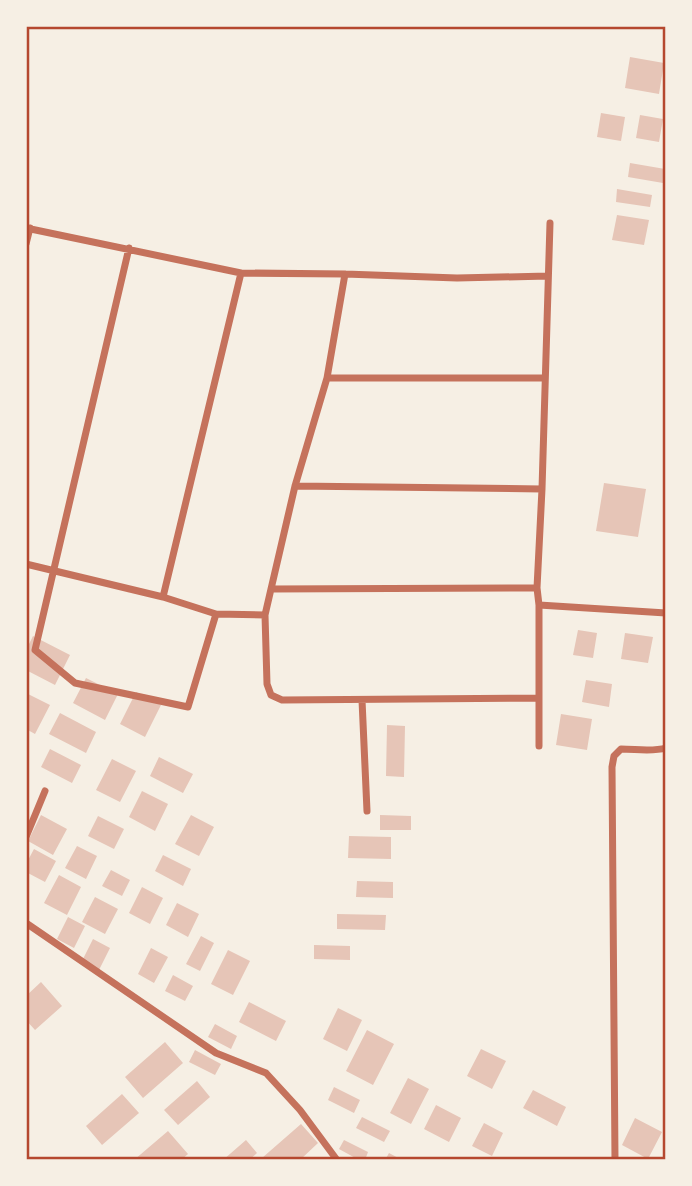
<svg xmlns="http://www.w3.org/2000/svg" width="692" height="1186" font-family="Georgia,serif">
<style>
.building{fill:#e6c5b7}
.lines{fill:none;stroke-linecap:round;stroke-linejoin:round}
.minor{stroke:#c5725c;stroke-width:7}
.neatline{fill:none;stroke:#b5482f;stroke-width:2.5}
</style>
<rect width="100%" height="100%" fill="#f6efe4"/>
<path class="building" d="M630 57 664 63 659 94 625 88Z
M601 113 625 117 621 141 597 137Z
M640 115 663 119 659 142 636 138Z
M630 163 665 169 663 183 628 177Z
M617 189 652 195 650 207 616 202Z
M617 215 649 220 644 245 612 240Z
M604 483 646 489 638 537 596 531Z
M578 630 597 633 593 658 573 655Z
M625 633 653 637 648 663 621 659Z
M33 636 70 655 55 685 26 670V650Z
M86 678 118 694 105 720 73 703Z
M586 680 612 684 609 707 582 702Z
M136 692 161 705 145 737 120 724Z
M26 693 50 705 35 734 26 729Z
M60 713 96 732 86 753 49 734Z
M561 714 592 719 587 750 556 745Z
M387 725 405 726 404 777 386 776Z
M50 749 81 765 72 783 41 767Z
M159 757 193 774 183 793 150 776Z
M112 759 136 771 120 802 96 790Z
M142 791 168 804 155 831 129 817Z
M41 815 67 829 53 855 28 841Z
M191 815 214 827 199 856 175 844Z
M380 815 411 816V830H380Z
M98 816 124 829 114 849 88 836Z
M349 836 391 837V859L348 858Z
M77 846 97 856 86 879 65 868Z
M34 849 56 861 45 882 26 872V864Z
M163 855 191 869 183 886 155 871Z
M111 870 130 880 122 896 102 886Z
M59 875 81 887 67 915 44 903Z
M357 881 393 882V898L356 897Z
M142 887 163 898 150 924 129 913Z
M95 897 118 909 105 934 82 922Z
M177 903 199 914 188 937 166 925Z
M337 914 386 915 385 930 337 929Z
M68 917 85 926 74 948 57 939Z
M201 936 214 943 200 971 186 964Z
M93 939 110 948 98 972 81 963Z
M314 945 350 946V960L314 959Z
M151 948 168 957 154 983 138 974Z
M228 950 250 961 233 995 211 984Z
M173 975 193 986 185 1001 165 991Z
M41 982 62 1006 35 1030 26 1020V996Z
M249 1002 286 1021 276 1041 239 1022Z
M338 1008 362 1020 347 1051 323 1039Z
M215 1024 237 1036 231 1049 208 1037Z
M367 1030 394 1044 373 1085 346 1071Z
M165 1042 183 1063 143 1098 125 1077Z
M481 1049 506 1061 492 1089 467 1076Z
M195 1050 221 1064 215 1075 189 1062Z
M408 1078 429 1089 411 1124 390 1113Z
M197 1081 210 1097 178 1125 164 1110Z
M334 1087 360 1100 354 1113 328 1100Z
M533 1090 566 1107 557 1126 523 1108Z
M122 1094 139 1113 102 1145 86 1126Z
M436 1105 461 1118 449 1142 424 1129Z
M362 1117 390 1131 384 1142 356 1128Z
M635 1118 662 1132 648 1159 622 1145Z
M484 1123 503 1133 492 1156 472 1146Z
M301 1124 318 1143 300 1160H263L262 1158Z
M168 1131 188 1154 181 1160H134Z
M246 1140 257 1153 249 1160H223Z
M344 1140 368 1152 365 1160H359L339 1149Z
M389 1153 402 1160H385Z"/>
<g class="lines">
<path class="minor" d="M550 223 542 489 537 588 539 605 666 613
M26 228 241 273 345 274 457 278 548 276
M26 244 30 228
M129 248 35 650 75 683 188 707 216 614
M327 378H545
M295 486 542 489
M26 564 163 597 216 614 265 615 271 589 537 588
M271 589 295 486 327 378 345 274
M163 597 241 273
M539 605V746
M265 615 267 684 271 695 282 700 539 698
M362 700 367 811
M26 837 45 791
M26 923 216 1053 266 1073 300 1110 337 1160
M615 1160 612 767 614 756 621 749C636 749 652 752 666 748"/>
</g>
<rect width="692" height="1186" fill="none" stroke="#f6efe4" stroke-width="56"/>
<rect x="28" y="28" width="636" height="1130" class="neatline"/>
</svg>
